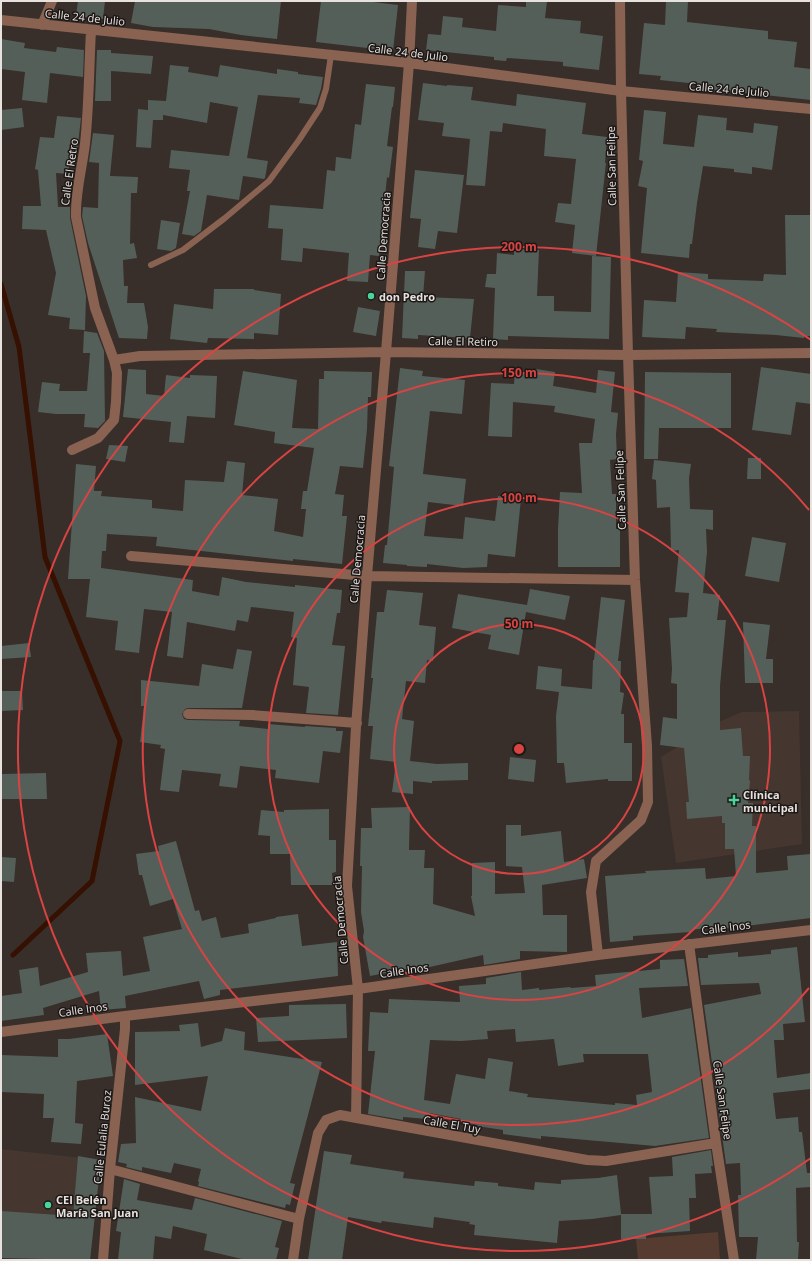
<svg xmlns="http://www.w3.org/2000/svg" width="812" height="1261" font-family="'Open Sans',sans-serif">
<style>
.built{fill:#45362f}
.green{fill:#563b30}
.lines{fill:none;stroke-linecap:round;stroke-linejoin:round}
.stream{stroke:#361001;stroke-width:5}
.building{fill:#555f5a;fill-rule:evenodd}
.lane{stroke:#896252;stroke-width:6}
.street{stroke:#896252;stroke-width:10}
.ring{fill:none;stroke:#d94443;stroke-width:2}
.poi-dot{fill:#48d49d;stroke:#1c1816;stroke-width:1.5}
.labels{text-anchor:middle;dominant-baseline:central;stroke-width:3;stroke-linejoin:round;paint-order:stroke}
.street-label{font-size:11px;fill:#e8e2df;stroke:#1c1816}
.poi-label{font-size:11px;font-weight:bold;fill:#e8e2df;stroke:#1c1816;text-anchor:start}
.centre{fill:#d94443;stroke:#1c1816;stroke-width:2}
.ring-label{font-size:12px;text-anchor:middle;font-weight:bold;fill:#d94443;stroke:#1c1816;stroke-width:3;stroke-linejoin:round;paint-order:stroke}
</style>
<rect width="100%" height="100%" fill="#382e2a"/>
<path class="built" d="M799 711 802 844 676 863 661 757 714 724 742 712Z
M1 1149 101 1160 90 1260 1 1250Z"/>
<path class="green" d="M718 1232 720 1260H638L636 1239Z"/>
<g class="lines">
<path class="stream" d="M1 284 19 347 45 557 120 741 92 881 13 955"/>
</g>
<path class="building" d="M78 1H105L103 19 76 16Z
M135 1H281L277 39 241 35 209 29 153 27 131 23Z
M321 1H365L398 5 393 51 316 42Z
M526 1H547L545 18 581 21 580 33 603 36 599 70 563 66V62L507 58 506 61 494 60V57L426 50 428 34 441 35 443 16 463 18 462 27 496 31 498 5 526 7Z
M666 1H688L687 22 768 31V39L797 42 794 67 811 69V100L697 88 698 84 660 80 661 76 639 74 644 23 665 25Z
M1 39 25 43 24 48 56 52 57 47 84 50 83 77 50 73 47 103 22 100 25 72 1 69Z
M97 50H111V53L153 56 151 74 111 71V101H95Z
M170 65 189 67 188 72 218 77 220 65 277 74V69L298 72V74L323 77 321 89 316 105 299 103 300 98 258 95 247 158 268 161 265 178 264 179 243 176 239 200 207 195 201 231 194 236 182 234 190 191H187L190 170 169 168 171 150 229 156 238 107 210 102 207 123 163 115V120H153L151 148 136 147 138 109 148 110V100L166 101Z
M423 83 447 86V85L473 87 471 100 516 106 517 94 586 103 582 134 607 137 605 163H606L596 256 572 253 575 225 555 222 558 203 571 204 576 159 544 156 546 129 503 123 502 132 490 131 485 186 466 185 470 139 442 136 444 123 418 120Z
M366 84 395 87 393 107H392L387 146 393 147 389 178 387 177 379 256 370 255 368 282 347 281 349 253 303 248 302 262 281 260 283 229 268 228 270 205 323 209 327 170 335 171 336 157 351 159 355 124 361 125Z
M22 108 24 127 1 130V110Z
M644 110 666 112 663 144 694 147 698 115 727 118 726 130 753 133 754 123 778 126 772 170 752 167V174L734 172V169L703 166 697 203 692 244H690L689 258 641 253 647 188 638 186 643 161 639 160Z
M57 116 81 118 76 161 70 160 68 174 56 173 58 207H70V218L86 296 85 330 69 329 70 318 48 315 56 273 46 230 22 229 23 206H41L38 170 35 169 40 137 54 138Z
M93 133 114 135 110 176 138 177 137 193H131L130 244 134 243 137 258 123 260 124 286H128L127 303H144L148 327 147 339 119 338 88 243 82 216 83 207 98 208 99 163 89 162Z
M415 170 464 175 457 233 438 231 435 249 418 247 421 219 410 218Z
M785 215H811V336H804V338L776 335 716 332 717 329 686 327 685 339 642 337 644 300 676 302 678 272 708 274V279L763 281 764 274 786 275Z
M161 220 180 223 176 248 171 251 157 249Z
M514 249 539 250 537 296H554V311L591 312 592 256 611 257 609 339 508 336V340L493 339 495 288 485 287 487 274H496L497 253 514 255Z
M405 271H425L423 297 474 299 470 338 418 335V339L402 338Z
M214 289H254V290L281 294 278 335 254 333V339L208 338 207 343 170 339 174 304 213 309Z
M358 307 380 311 376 336 353 332Z
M84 331 97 333 104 351 105 421 98 428 84 427 85 414H56L38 412 42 382 60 384 59 391H87L90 353H83Z
M761 367 811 374V404L796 402 791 435 752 430Z
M400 368 423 371 422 376 465 380 462 414 430 411 423 474 466 479 463 506 428 502 424 536 463 539 465 517 495 521 498 496 521 499 515 557 488 554 487 567 463 568 427 564V567L407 566V565L383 563 385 545H387L394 467 389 466Z
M128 369 146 370V394L164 396 166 375 190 378V375L217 376 215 418 187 416 184 443 169 442 171 422 123 417Z
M536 369 555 372 553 386 596 393 598 370 615 372 611 412 618 413 616 434 617 459 610 460 612 494H616V529H620V567H558V529L560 492 582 493 579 443H592L595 419 554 412 555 406 513 402 512 437 488 436 491 383 514 384 515 372 536 375Z
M243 371 297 380 292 428 318 429 319 379H324V371L372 372 371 397H368L367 429 363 468 340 466 335 494 344 495 342 516H347L342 564 293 559V561L156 546 157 537 107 534 106 551H102L101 568 193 580 192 591 219 596 222 577 246 582 295 587V585L342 590 340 613H337L332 645 345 646 338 715 306 713 309 687 293 685 297 638 291 637 294 612 251 607 248 622 237 620 235 631 187 622 183 658 167 656 172 612 144 609 139 653 115 650 118 621 86 617 90 579H68L76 464 96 466 94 491H102L101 496 152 500V508L183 511 185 480 224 482 227 461 245 463 242 495 278 499 274 531 303 537 306 509H301L303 491H307L314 448 274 443 275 432 234 425Z
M645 372 731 373V428H659L658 459H644Z
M109 445 128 446 125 462 106 459Z
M748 458H761V479H747Z
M654 460 691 464 689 478 690 509 713 510V530L706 529 707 552 703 593 720 595 717 620H726L720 686V730L741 728 743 756H750L749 780 750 781 748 803H753L752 826H756V873L788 870 787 856 811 854V918L722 929V926L691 930V932L633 936V940L610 942 605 876 646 873 645 871 705 868 706 879 736 876 734 849H725V823H722V816L687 819 686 802H689L684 748 660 745 663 717 677 719V684L671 683 672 669 669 618 687 617 689 593 675 592 679 550 671 551 670 507 657 508 656 480 652 479Z
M752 537 786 543 779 582 745 576Z
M530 589 570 596 565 620 526 612 519 655 488 649 491 635 452 628 458 594 527 605Z
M387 590 423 593 419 625 436 627 433 661 427 660 425 683 406 681 402 719 414 721 410 761 437 764 468 763V780L432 781V783L413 781V794L392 792 396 762 370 759 373 726H368L373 678H371L377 612H384Z
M601 597 625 600 618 661H621L620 692 624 693 621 714H624V743H632V781H608V779L566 783 564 763H557L556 716 559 692 536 689 538 666 562 669 561 686 592 689 593 660H594Z
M743 622 770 625 766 659H773V683H745Z
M29 643 31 657 1 659V646Z
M237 649 252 651 242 708H188L185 709 182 714 184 719 188 720 240 721 239 726 268 729V724L305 727V726L336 728V731H343L340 753 323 751 319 783 275 778 276 770 240 766 237 788 219 786 221 774 182 770 179 792 160 790 165 749 160 748 161 745 140 742 144 706H141V680L199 686 202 664 233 669Z
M1 691H22L23 710 1 711Z
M510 757 536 760 534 782 508 779Z
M46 773 47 799H1V774Z
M410 807 409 850H425L424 868H434L433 904 475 916 471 896H472V863L495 862V894L525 893 522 867 506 866V825H521V836L561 831 564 862 584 859 587 878 542 885 543 915H567V952L520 951V959L484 965 483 955 412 971 406 969 370 976 363 937 364 931 361 912 362 866H360L361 828H372L371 808Z
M329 809V840H336V872L332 873 333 885H291L290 854H270V836L258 835 261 810 284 812V810Z
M176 841 195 911 199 910 202 921 216 917 221 938 249 933 248 924 276 918V917L298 914 302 946 337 942 338 976 220 990V995L204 999 199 981 125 996 126 1008 101 1010 99 991 43 1008 44 1015 1 1021V996L22 993 19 970 38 967 40 986 88 972 86 953 121 951 123 976 150 971 143 937 182 929 173 899 150 906 142 875H139L136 854 159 851 158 846Z
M1 857 16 858 14 882 1 881Z
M797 947 805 1022 783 1024 784 1040H774L777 1078 811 1073V1089L773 1093 776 1119 798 1117 799 1132H802L807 1173H810V1187L796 1188 797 1242H799L798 1260H756L758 1237H739L738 1195H741L740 1163 726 1164 704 1005 761 994 759 983 701 985 698 958H708V955L738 952V957L771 954V950Z
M684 959 688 986 639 988 642 1018 691 1008 709 1138 655 1146 541 1136V1139L503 1134V1130L477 1126 478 1125 461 1122V1119L429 1113 428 1119 403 1117V1120L368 1114 375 1051H368L370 1012 388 1013 389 999 460 1002 459 986 486 984V978L521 972 522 990 539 988V990L570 987 571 988 596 986 595 975 660 969V960ZM515 1029 516 1042 554 1039 558 1066 584 1062 583 1054H648L652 1092 636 1095 637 1105 615 1103V1105L527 1097 528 1094 509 1091 513 1062 488 1058 485 1079 456 1074 450 1104 424 1100 430 1040 461 1041 488 1039 487 1031Z
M346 1004 347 1038 258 1042 256 1018 289 1016V1005Z
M198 1023 201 1047 222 1041 225 1028 245 1032 244 1050 322 1062 290 1183 295 1184 290 1205 286 1204 285 1208 198 1186 199 1182 198 1181 201 1169 174 1163 171 1173 142 1167V1171L126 1167 127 1164 118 1162 121 1144 136 1143 135 1097 201 1111 208 1076 135 1085V1032L180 1031 179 1025Z
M107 1034 113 1076 77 1081 75 1123 83 1124 81 1144 51 1142 54 1118H43L44 1094 1 1092V1055L58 1057V1039H69Z
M711 1150 713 1166H711L712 1173 695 1174 696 1198H689L690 1231 646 1234V1239H621V1215L592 1219 559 1221 557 1243 474 1235 475 1225 469 1224 470 1222 434 1217 433 1228 382 1221 381 1223 348 1217 342 1260H308L324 1151 352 1155 350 1164 404 1172 403 1178 474 1186 475 1181 498 1183V1186L534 1190 535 1182 561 1184V1180L598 1178 617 1175 621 1214H652L649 1177 673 1176 672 1157Z
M78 1156 101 1160 90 1260 1 1258V1211L73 1216Z
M124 1179 140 1184 137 1200 192 1210 195 1198 282 1221 275 1247 279 1248 276 1260H246L204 1250 207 1234 173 1226 171 1239 155 1236 153 1260H118L121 1232 116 1231Z"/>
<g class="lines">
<path class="lane" d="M151 265 183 250 225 218 269 181 299 140 320 108 326 89 331 55"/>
<path class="street" d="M1 20 409 63 621 91 811 109
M42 25 52 1
M114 360 140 356 386 352 628 355 811 353
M72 450 98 438 114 420 116 402 117 373 114 360 95 308 76 217C75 193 82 169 85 144 89 106 89 68 91 30
M131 556 367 576 635 580
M188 714 252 715 357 723
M689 944 716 1143 734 1260
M598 955 591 892 596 861 641 820 648 802 647 746 635 580 628 355 621 91 620 1
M1 1032 125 1016 358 989 598 955 811 930
M356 1118 358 989 347 886 356 727 367 576 386 352 409 63 412 1
M110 1169 299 1219
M103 1260 110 1169 125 1029V1016
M293 1260 299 1219 318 1133 326 1120 340 1115 587 1160 606 1161 716 1143"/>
</g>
<g class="ring">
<circle cx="519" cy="749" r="125"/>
<circle cx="519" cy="749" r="251"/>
<path d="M809 988A376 376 0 1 1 809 510"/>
<path d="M811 1158A502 502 0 1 1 811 340"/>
</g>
<g class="poi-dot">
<circle cx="371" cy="296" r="4"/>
<path d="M732 794h4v4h4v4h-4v4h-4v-4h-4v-4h4z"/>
<circle cx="48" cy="1205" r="4"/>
</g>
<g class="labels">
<g class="street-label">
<text transform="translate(85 17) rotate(6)">Calle 24 de Julio</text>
<text transform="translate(408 52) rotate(7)">Calle 24 de Julio</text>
<text transform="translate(729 89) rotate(5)">Calle 24 de Julio</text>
<text transform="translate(611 166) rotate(-91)">Calle San Felipe</text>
<text transform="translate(69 172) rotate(-82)">Calle El Retro</text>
<text transform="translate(383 236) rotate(-86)">Calle Democracia</text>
<text transform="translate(463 341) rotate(1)">Calle El Retiro</text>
<text transform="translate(620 490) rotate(-92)">Calle San Felipe</text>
<text transform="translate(357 559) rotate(-85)">Calle Democracia</text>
<text transform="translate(340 920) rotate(-95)">Calle Democracia</text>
<text transform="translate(726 927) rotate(-7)">Calle Inos</text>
<text transform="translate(404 970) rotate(-8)">Calle Inos</text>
<text transform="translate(83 1009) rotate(-8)">Calle Inos</text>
<text transform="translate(723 1100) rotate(82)">Calle San Felipe</text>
<text transform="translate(452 1124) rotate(10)">Calle El Tuy</text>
<text transform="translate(102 1137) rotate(-84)">Calle Eulalia Buroz</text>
</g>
<g class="poi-label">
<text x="379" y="296">don Pedro</text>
<text x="743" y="794">Clínica<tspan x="743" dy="13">municipal</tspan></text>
<text x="56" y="1199">CEI Belén<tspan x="56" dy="13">María San Juan</tspan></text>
</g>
</g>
<circle cx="519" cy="749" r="6" class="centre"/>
<g class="ring-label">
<text x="519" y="251">200 m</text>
<text x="519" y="377">150 m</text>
<text x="519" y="502">100 m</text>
<text x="519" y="628">50 m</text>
</g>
<rect width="812" height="1261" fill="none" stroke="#e8e2df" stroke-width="4"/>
</svg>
